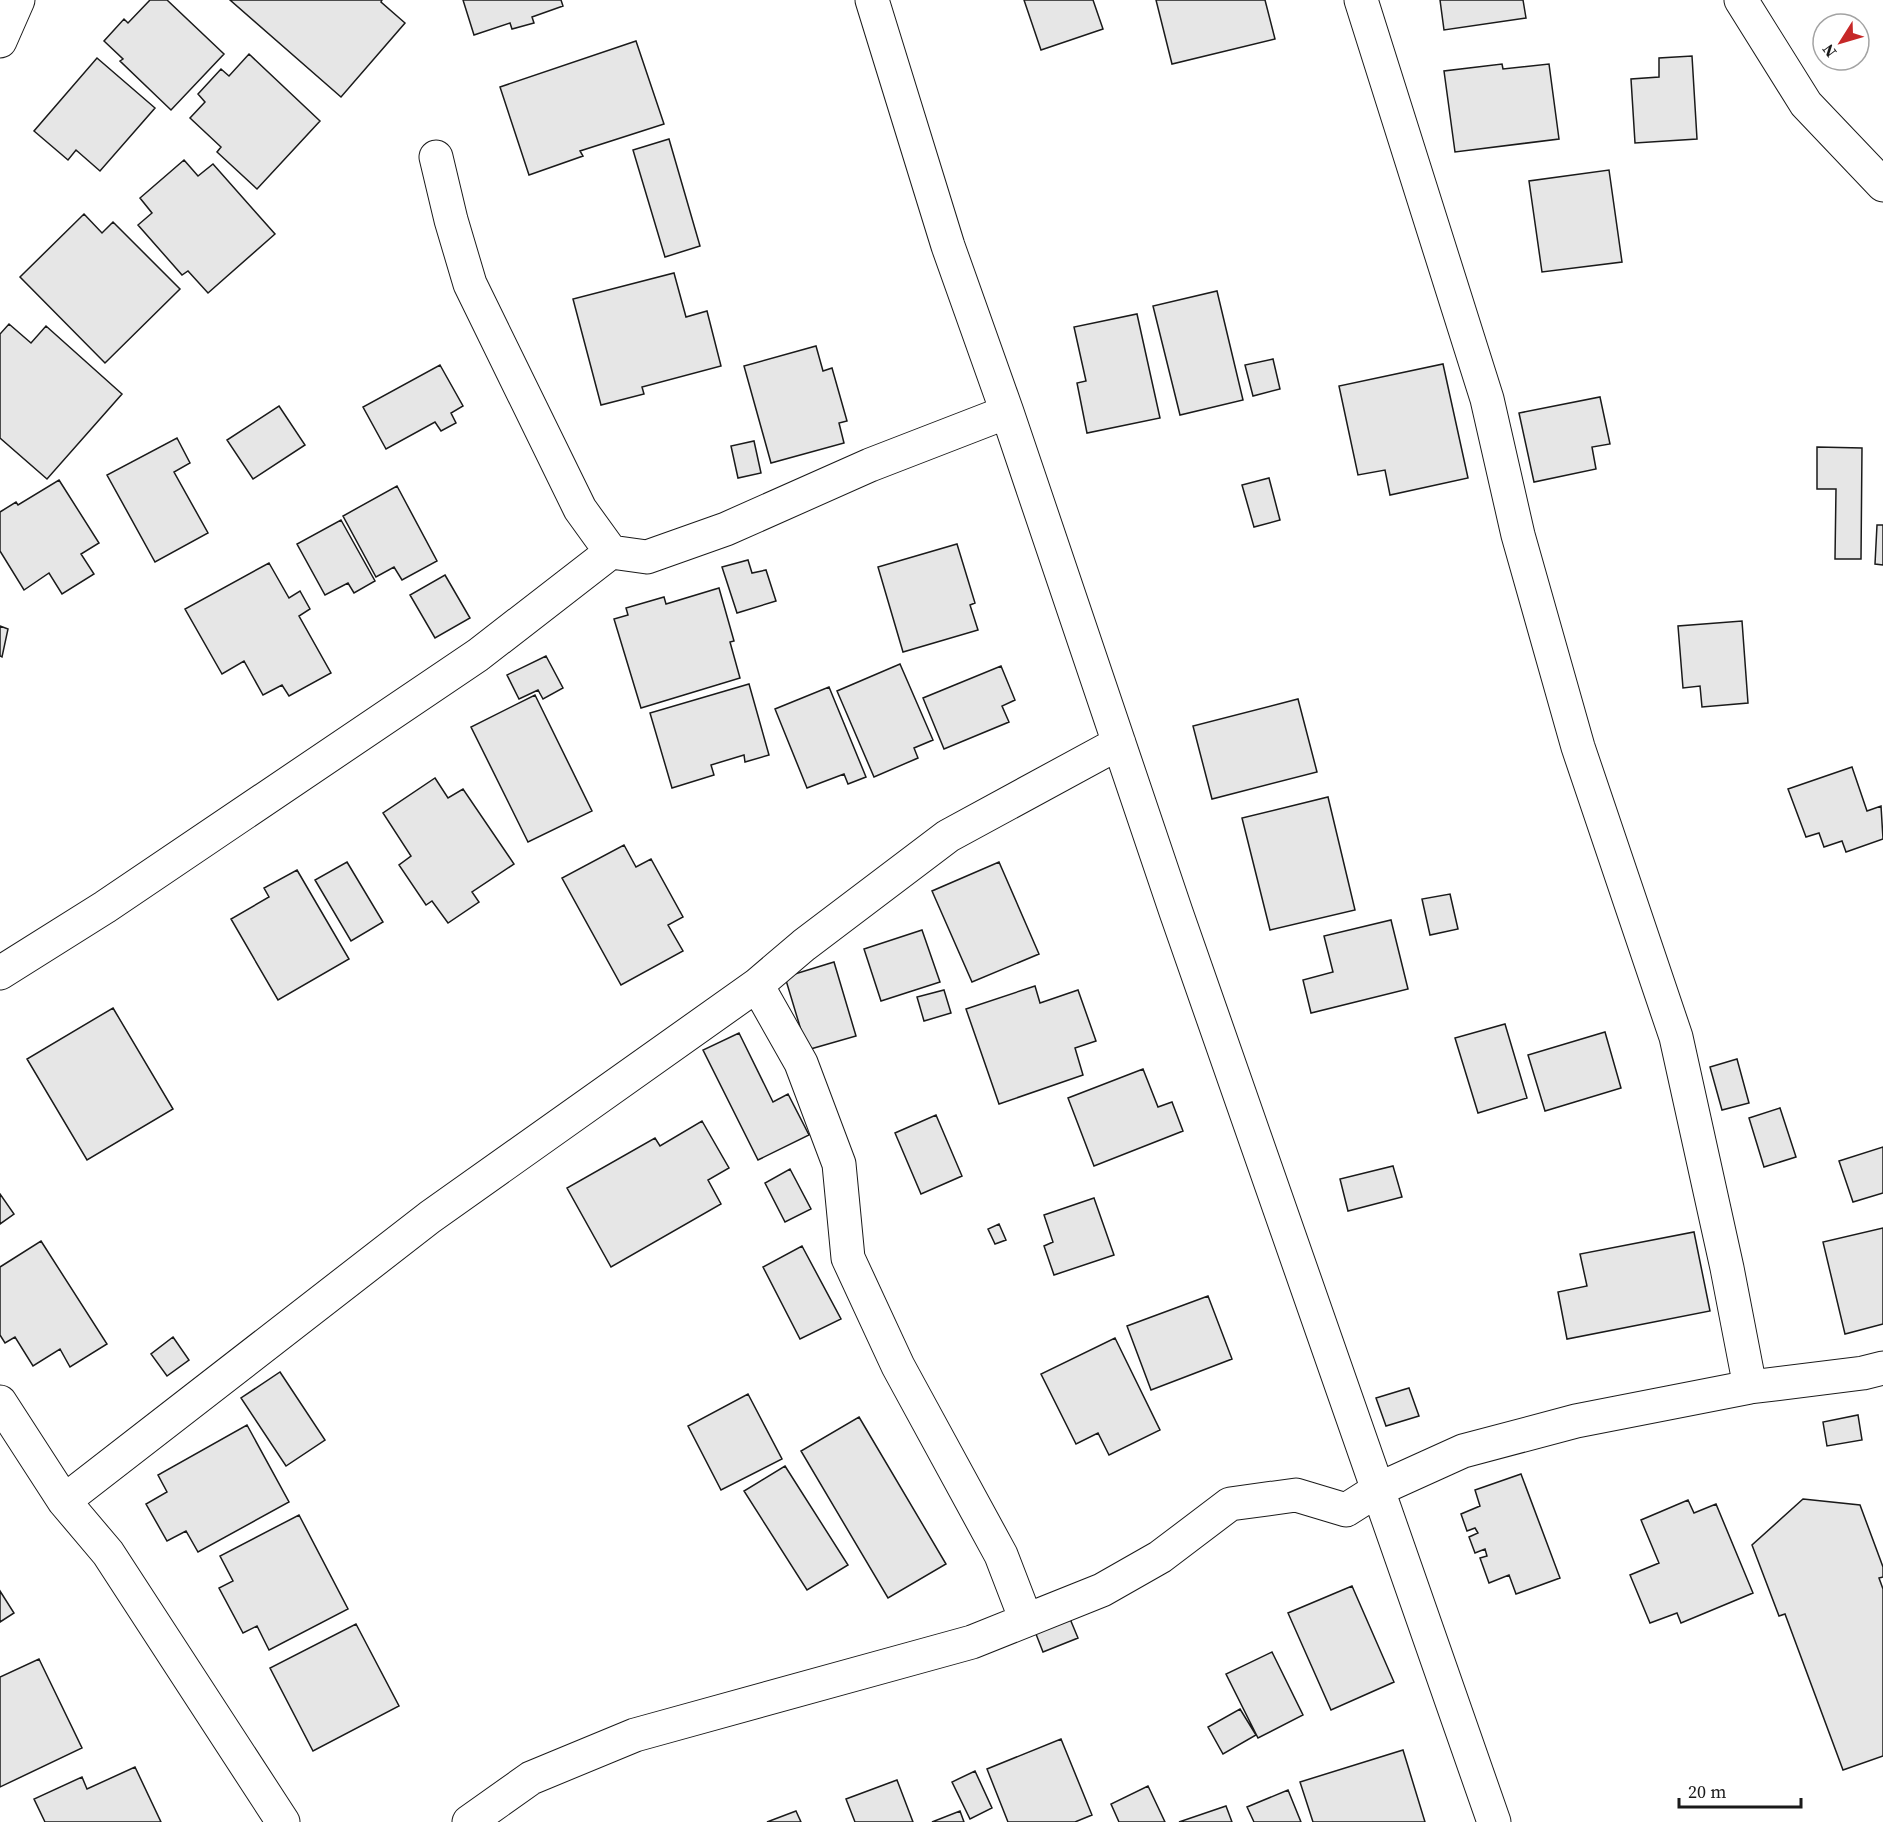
<svg xmlns="http://www.w3.org/2000/svg" width="1883" height="1822" font-family="'Source Serif 4',serif">
<style>
.building{fill:#e6e6e6;stroke:#1a1a1a;stroke-width:1.5}
.lines{fill:none;stroke-linecap:round;stroke-linejoin:round}
.minor-casing{stroke:#1a1a1a;stroke-width:35}
.minor{stroke:#fff;stroke-width:33}
</style>
<rect width="100%" height="100%" fill="#fff"/>
<path class="building" d="M150 0H167L224 54 171 110 120 61 123 59 104 41 124 19 128 23Z
M230 0H382L381 2 405 23 341 97Z
M463 0H561L563 6 532 17 534 23 512 29 510 23 474 35Z
M1024 0H1093L1103 29 1041 50Z
M1156 0H1265L1275 39 1172 64Z
M1440 0H1523L1526 18 1444 30Z
M636 41 664 124 580 151 583 156 529 175 500 87Z
M249 54 320 121 257 189 217 152 221 147 190 118 205 102 198 94 221 69 229 76Z
M1692 56 1697 139 1635 143 1631 79 1659 77V58Z
M97 58 155 108 100 171 76 150 68 160 34 131Z
M1502 64 1503 69 1549 64 1559 139 1455 152 1444 71Z
M669 139 700 246 665 257 633 150Z
M184 160 198 176 213 164 275 234 208 293 188 271 182 275 138 225 152 213 140 198Z
M1609 170 1622 262 1542 272 1529 181Z
M84 214 102 233 113 222 180 289 105 363 20 277Z
M674 273 686 317 707 311 721 366 642 387 644 394 601 405 573 299Z
M1217 291 1243 400 1180 415 1153 306Z
M1137 314 1160 418 1087 433 1077 383 1086 381 1074 327Z
M9 324 31 343 46 326 122 394 47 479 0 438V334Z
M816 346 823 371 832 368 847 421 839 423 844 443 771 463 744 366Z
M1273 359 1280 389 1253 396 1245 365Z
M1443 364 1468 478 1390 495 1385 470 1358 475 1339 386Z
M440 365 463 406 451 413 456 423 441 431 435 422 386 449 363 407Z
M1600 397 1610 444 1592 447 1596 469 1534 482 1519 413Z
M279 406 305 445 253 479 227 440Z
M177 438 190 463 174 472 208 533 155 562 107 475Z
M754 441 761 473 738 478 731 446Z
M1817 447 1862 448 1861 559H1835L1836 489H1817Z
M1269 478 1280 520 1254 527 1242 485Z
M59 480 99 543 81 554 94 574 62 594 49 573 24 590 0 551V512L16 502 18 505Z
M397 486 437 561 402 580 394 567 376 577 343 516Z
M341 520 375 581 354 593 348 583 325 595 297 544Z
M1877 525H1883V565L1875 564Z
M957 544 975 603 970 605 978 630 903 652 878 567Z
M748 560 752 573 766 570 776 601 737 613 722 567Z
M269 563 289 598 300 591 310 609 299 616 331 673 289 696 282 685 263 695 244 661 222 674 185 609Z
M445 575 470 618 435 638 410 595Z
M719 588 734 641 730 642 740 678 641 708 614 619 628 615 626 608 664 597 666 604Z
M1742 621 1748 703 1702 707 1700 686 1683 688 1678 626Z
M0 626 8 629 2 657 0 656Z
M546 656 563 688 543 699 538 690 519 699 507 675Z
M900 664 933 740 914 748 918 758 874 777 837 691Z
M1001 666 1015 700 1002 706 1009 722 944 749 923 698Z
M749 684 769 755 745 762 744 755 711 765 714 775 672 788 650 713Z
M829 687 866 777 848 784 844 774 807 788 775 709Z
M535 695 592 811 528 842 471 727Z
M1298 699 1317 772 1212 799 1193 726Z
M1852 767 1867 811 1881 806 1883 839 1846 852 1842 841 1824 847 1819 833 1806 837 1788 789Z
M435 778 448 798 463 789 514 864 472 892 479 902 448 923 432 901 426 905 399 865 411 856 383 813Z
M1328 797 1355 910 1270 930 1242 818Z
M624 845 636 867 651 859 683 917 668 925 683 951 621 985 562 878Z
M347 862 383 922 351 941 315 880Z
M999 862 1039 954 972 982 932 891Z
M297 870 349 959 278 1000 231 919 269 897 264 888Z
M1450 894 1458 929 1430 935 1422 899Z
M1391 920 1408 989 1311 1013 1303 980 1333 972 1324 936Z
M922 930 940 982 881 1001 864 949Z
M834 962 856 1036 807 1050 785 977Z
M1035 986 1040 1003 1078 990 1096 1041 1075 1048 1083 1075 999 1104 966 1009Z
M944 990 951 1013 924 1021 917 997Z
M113 1008 173 1109 87 1160 27 1059Z
M1505 1024 1527 1098 1478 1113 1455 1038Z
M1605 1032 1621 1088 1545 1111 1528 1055Z
M739 1033 773 1102 788 1094 809 1135 758 1160 703 1050Z
M1737 1059 1749 1103 1722 1110 1710 1067Z
M1143 1069 1158 1107 1172 1102 1183 1131 1094 1166 1068 1098Z
M1780 1108 1796 1157 1764 1167 1749 1118Z
M936 1115 962 1176 921 1194 895 1133Z
M702 1121 729 1168 708 1180 721 1204 611 1267 567 1188 655 1138 660 1146Z
M1883 1147V1193L1853 1202 1839 1161Z
M1393 1166 1402 1197 1348 1211 1340 1179Z
M790 1169 811 1209 785 1222 765 1183Z
M0 1194 14 1214 0 1224Z
M1094 1198 1114 1255 1054 1275 1044 1246 1053 1242 1044 1215Z
M999 1224 1006 1240 995 1244 988 1229Z
M1883 1228V1324L1845 1334 1823 1242Z
M1694 1232 1710 1311 1567 1339 1558 1292 1587 1286 1580 1254Z
M41 1241 107 1344 70 1367 60 1349 33 1366 15 1337 5 1343 0 1335V1267Z
M802 1246 841 1319 800 1339 763 1267Z
M1208 1296 1232 1359 1151 1390 1127 1326Z
M173 1337 189 1360 167 1376 151 1354Z
M1115 1338 1160 1430 1109 1455 1098 1433 1076 1444 1041 1374Z
M280 1372 325 1440 286 1466 241 1398Z
M1409 1388 1419 1416 1386 1426 1376 1398Z
M748 1394 782 1459 721 1490 688 1426Z
M1858 1415 1862 1440 1827 1446 1823 1422Z
M859 1417 946 1564 888 1598 801 1451Z
M247 1425 289 1502 198 1552 186 1531 167 1541 146 1504 167 1492 158 1475Z
M785 1466 848 1565 807 1590 744 1491Z
M1521 1474 1560 1578 1516 1594 1509 1575 1489 1583 1480 1558 1487 1556 1485 1549 1475 1553 1469 1537 1478 1533 1475 1528 1467 1531 1461 1514 1480 1506 1475 1490Z
M1803 1499 1860 1505 1883 1567V1577L1879 1578 1883 1589V1756L1843 1770 1785 1614 1779 1616 1752 1545Z
M1688 1500 1694 1513 1716 1504 1753 1593 1681 1623 1677 1613 1650 1623 1630 1575 1659 1563 1641 1520Z
M299 1515 348 1609 269 1650 257 1626 243 1633 219 1588 233 1581 220 1556Z
M1352 1586 1394 1682 1331 1710 1288 1613Z
M0 1591 14 1613 0 1622Z
M1068 1614 1078 1638 1043 1652 1034 1629Z
M356 1624 399 1706 313 1751 270 1668Z
M1272 1652 1303 1715 1258 1738 1226 1674Z
M39 1659 82 1748 0 1787V1677Z
M1240 1709 1256 1735 1223 1754 1208 1727Z
M1061 1739 1092 1815 1075 1822H1008L987 1769Z
M1403 1750 1425 1822H1313L1300 1782Z
M135 1767 161 1822H45L34 1799 82 1777 87 1789Z
M975 1771 992 1808 970 1819 952 1782Z
M897 1780 913 1822H855L846 1799Z
M1148 1786 1165 1822H1119L1111 1804Z
M1288 1790 1301 1822H1254L1247 1807Z
M1226 1806 1232 1822H1179Z
M796 1811 801 1822H767Z
M960 1811 964 1822H932Z"/>
<g class="lines">
<defs>
<path id="minor" d="M872 0 948 246 1007 412 1176 912 1494 1822
M1361 0 1487 399 1518 535 1578 747 1676 1037 1727 1268 1750 1387
M1741 0 1806 104 1883 185
M0 41 18 0
M436 157 451 220 470 284 580 509 611 552 647 557 726 529 870 465 1007 412
M0 973 105 907 478 655 611 552
M0 1402 64 1501 108 1553 283 1822
M64 1501 430 1217 757 985
M1026 1620 1001 1555 898 1366 848 1258 839 1164 801 1063 757 985 804 945 948 836 1119 743
M469 1822 531 1778 635 1735 972 1642 1102 1590 1160 1557 1230 1504 1296 1495 1346 1510 1379 1489 1463 1451 1576 1421 1750 1387 1863 1373 1883 1368"/>
</defs>
<use href="#minor" class="minor-casing"/>
<use href="#minor" class="minor"/>
</g>
<g transform="translate(1841 42) rotate(233)"><circle r="28" fill="#ffffff" stroke="#a3a3a3" stroke-width="1.5"/>
<path d="M0-4.5L10 22L0 15L-10 22Z" fill="#c62828"/>
<text y="-9" font-size="16" font-weight="bold" text-anchor="middle" fill="#1a1a1a">N</text>
</g>
<path d="M1679 1798v9h122v-9" fill="none" stroke="#1a1a1a" stroke-width="3"/>
<text x="1688" y="1798" font-size="18" fill="#1a1a1a" stroke="#ffffff" stroke-width="4.5" paint-order="stroke">20 m</text>
</svg>
